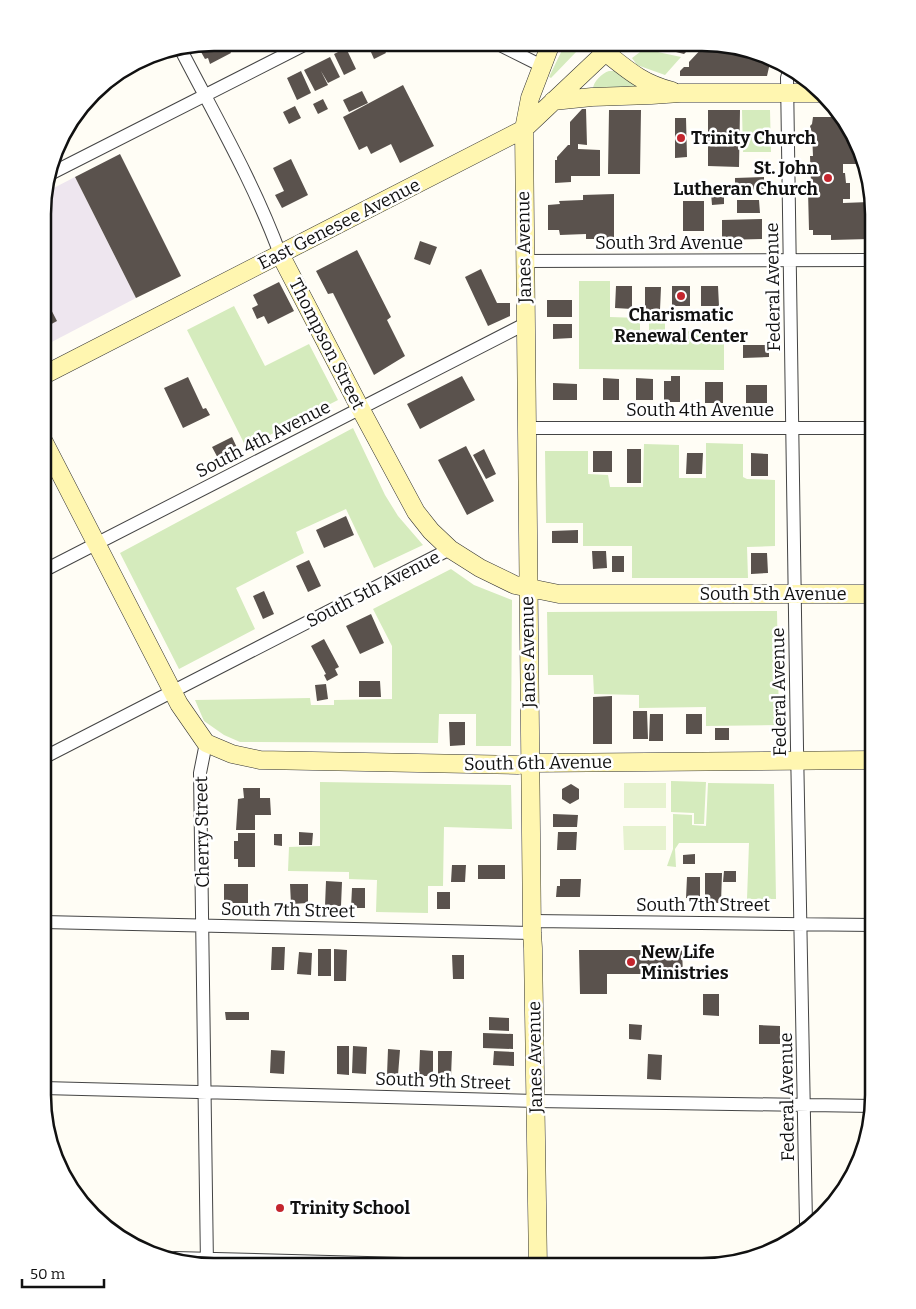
<svg xmlns="http://www.w3.org/2000/svg" width="916" height="1309" font-family="Bitter,serif">
<style>
.industrial{fill:#eee6ef}
.green{fill:#d5ebbd}
.pitch{fill:#e6f2cf}
.building{fill:#5a524d}
.lines{fill:none;stroke-linecap:round;stroke-linejoin:round}
.street-casing{stroke:#444;stroke-width:14}
.secondary-casing{stroke:#333;stroke-width:19}
.street{stroke:#fff;stroke-width:12}
.secondary{stroke:#fff6b0;stroke-width:18}
.poi-dot{fill:#c4262e;stroke:#fff;stroke-width:2}
.labels{text-anchor:middle;dominant-baseline:central;stroke-width:5;stroke-linejoin:round;paint-order:stroke}
.poi-label{font-size:18px;font-weight:bold;fill:#111;stroke:#fff;text-anchor:start}
.street-label{font-size:18px;fill:#111;stroke:#fff}
.rim{fill:none;stroke:#111;stroke-width:2.5}
</style>
<rect width="100%" height="100%" fill="#fffdf5"/>
<path class="industrial" d="M75 177 136 298 44 346V193Z"/>
<path class="green" d="M565 44H578V50L551 78 549 77Z
M644 49 681 57 665 75 637 65 632 58Z
M609 71H616L641 87 593 89C593 82 602 73 609 71Z
M742 110H770L771 152H743Z
M579 281H610V317L640 318V340L671 341V331L724 332V370L579 369Z
M234 306 265 366 309 344 338 400 246 447 187 330Z
M649 313H665V333H649Z
M353 428 385 495 398 516 423 545 374 568 346 509 296 532 304 553 236 588 255 629 179 669 120 553Z
M706 443 743 444V477L747 479 775 480V546L747 547 748 578H632V546H583V523H546L545 451H588V474L608 475 610 487H643L644 444 679 445V478H706Z
M451 569 474 585 512 600 511 746H476V714H439L438 743 240 742 224 735 204 721 195 700 310 698 311 705H334V700L392 699V646L373 609Z
M777 611 779 725 706 726V707L639 708V695L594 694 593 675H548L547 612Z
M671 781 706 782 704 824H694V813L671 812Z
M320 782 511 785 512 829 444 827 443 886H428V913L376 912 377 880 349 879V872L288 871 289 847 320 846Z
M708 783 774 784 776 899H747L749 843H679L675 849 676 867 667 866 673 849V814L692 815V825L706 826Z"/>
<path class="pitch" d="M624 783H666V808H624Z
M623 826H666V850H624Z"/>
<path class="building" d="M219 43H226L231 53 210 64 208 58 205 59 201 52Z
M367 43H381L386 53 374 59Z
M644 44H694L684 54Z
M710 44H725L770 63 767 76H680V71L684 67H689V62L705 45Z
M346 48 356 69 344 75 334 54Z
M330 57 340 77 328 83 321 71 328 85 315 91 304 70Z
M301 71 311 93 297 100 287 78Z
M403 85 434 146 400 163 391 144 371 154 367 146 359 150 343 117Z
M362 91 368 103 349 112 343 100Z
M323 99 328 109 318 114 313 104Z
M295 106 301 118 289 124 283 112Z
M582 109H586L587 145 578 144V149L600 150V176H571V182L555 183V160H557V157L568 145H570V122Z
M609 110H641L640 174H608Z
M708 110H740L739 167 708 166Z
M813 117H838L856 138 860 157 858 158V164H843V173H845L846 183H850V199H843V203L869 202V239L831 240V235H813V230H809L808 191H805V185L811 183 810 156H813L812 133 810 126 812 124Z
M675 118H686L687 157 675 158Z
M120 154 181 276 136 298 75 177Z
M291 159 308 195 282 208 275 195 284 191 273 168Z
M764 177V189L735 190V178Z
M711 193H724V204L712 205Z
M614 194V239H586V234L560 235 559 230H548V205L560 204 559 201 583 200V195Z
M737 200H759L760 213H737Z
M683 201H704V231H683Z
M762 219V239L722 240V220Z
M420 241 437 247 430 265 414 259Z
M357 250 391 317 387 320 405 356 374 375 333 293 328 294 316 271Z
M481 269 497 303H510V316L488 326 465 277Z
M279 282 294 311 268 324 264 316 257 319 252 308 258 305 253 295Z
M616 286H632V309L615 308Z
M672 286H690V306H672Z
M701 286H718L719 306H701Z
M645 287H661L660 310H645Z
M44 296 57 321 44 328Z
M547 300H572V317H547Z
M553 324H572V338L553 339Z
M743 345H769V357L743 358Z
M462 376 475 400 420 429 407 404Z
M671 376H680V402H664V381H671Z
M188 377 203 409 206 408 210 415 183 428 164 388Z
M603 378 619 379V400H603Z
M636 378 653 379V400H636Z
M705 382H723V403H705Z
M553 383 577 384V400H553Z
M746 385H767V403H746Z
M232 437 239 452 220 462 212 447Z
M466 446 494 501 467 515 438 460Z
M484 449 496 474 486 479 473 455Z
M627 449H641V483H627Z
M593 451H612V472H593Z
M687 453H703L702 474H686Z
M751 453 768 454V476H751Z
M346 516 354 535 324 548 316 530Z
M578 530V543H552V531Z
M592 551H606L607 568 593 569Z
M751 553H767L768 573 751 574Z
M612 556H624V572H612Z
M309 560 321 586 308 592 296 566Z
M264 591 274 614 263 619 253 596Z
M371 614 384 643 360 654 346 626Z
M324 639 339 667 335 669 338 675 327 681 324 675 326 674 311 646Z
M359 681H380L381 697H359Z
M326 684 328 699 317 701 315 685Z
M612 696V744H593V697Z
M633 711H647L648 739H633Z
M650 714H663V741H649Z
M686 714H702V734H686Z
M449 722H465V745L450 746Z
M715 728H729V740H715Z
M571 784 579 789V799L570 804 562 799V789Z
M243 788H260V798H270L271 815H255V830H236L238 799 244 798Z
M553 814 578 815 577 827H553Z
M299 832 313 833 312 845H299Z
M558 832H577L576 850H557Z
M238 833H255V867H238V859H234V841H238Z
M274 834H282V846L274 845Z
M695 854V864H683V855Z
M452 865H466L465 882H451Z
M478 865H505V879H478Z
M724 871H736V882H723Z
M705 873H722L721 903H705Z
M687 877H700V899L686 898Z
M560 879H581L580 897H556L557 886H560Z
M326 881 342 882 341 906H325Z
M224 884H248V903H224Z
M290 884H308V903L291 904Z
M352 888H365V908H351Z
M437 892H450V909H437Z
M272 947H285L284 970H271Z
M318 949H331V976H318Z
M334 949 347 950 346 981H334Z
M579 950H682L683 974H607V994H580Z
M299 952 312 953 311 975 297 974Z
M452 955H464V979H453Z
M703 994H719V1016L703 1015Z
M225 1012H249V1020H226Z
M489 1017 509 1018V1031L489 1030Z
M629 1024 642 1025 641 1040 629 1039Z
M759 1025 780 1026V1044H759Z
M483 1033 513 1034V1049L483 1048Z
M337 1046H349V1075L337 1074Z
M353 1046 367 1047 366 1074 352 1073Z
M388 1049 400 1050 398 1075H387Z
M271 1050 285 1051 284 1074 270 1073Z
M420 1050 433 1051V1076H419Z
M438 1051H452L451 1077 438 1076Z
M494 1051 514 1052V1066L493 1065Z
M648 1054 662 1055 661 1080 647 1079Z"/>
<g class="lines">
<defs>
<path id="street" d="M496 43 542 66
M180 48C215 116 254 183 280 254
M789 71 787 78 797 747 806 1224
M50 174 308 43
M524 261 873 260
M527 428H873
M43 571 525 324
M206 743 200 773 207 1265
M43 758 450 549
M532 921 873 925
M43 922 532 933
M43 1088 536 1101 873 1106
M175 1258 480 1266"/>
<path id="secondary" d="M605 52C629 71 642 83 672 91
M553 101 592 97 651 95 680 93H819
M280 254 360 408 416 512 431 531 450 549 480 568 515 585 559 594H873
M44 375 524 129 614 44
M44 442 179 704 206 743 232 754 260 760 518 765 530 763 873 760
M538 1266 533 948 532 933 524 129 530 98 551 43"/>
</defs>
<use href="#street" class="street-casing"/>
<use href="#secondary" class="secondary-casing"/>
<use href="#street" class="street"/>
<use href="#secondary" class="secondary"/>
</g>
<g class="poi-dot">
<circle cx="681" cy="138" r="5"/>
<circle cx="828" cy="178" r="5"/>
<circle cx="681" cy="296" r="5"/>
<circle cx="631" cy="962" r="5"/>
<circle cx="280" cy="1208" r="5"/>
</g>
<g class="labels">
<g class="poi-label">
<text x="691" y="138">Trinity Church</text>
<text x="818" y="168" text-anchor="end">St. John<tspan x="818" dy="21">Lutheran Church</tspan></text>
<text x="681" y="315" text-anchor="middle">Charismatic<tspan x="681" dy="21">Renewal Center</tspan></text>
<text x="641" y="952">New Life<tspan x="641" dy="21">Ministries</tspan></text>
<text x="290" y="1208">Trinity School</text>
</g>
<g class="street-label">
<text transform="translate(339 224) rotate(-27)">East Genesee Avenue</text>
<text x="669" y="243">South 3rd Avenue</text>
<text transform="translate(524 247) rotate(-91)">Janes Avenue</text>
<text transform="translate(773 287) rotate(-91)">Federal Avenue</text>
<text transform="translate(327 344) rotate(63)">Thompson Street</text>
<text x="700" y="410">South 4th Avenue</text>
<text transform="translate(263 439) rotate(-27)">South 4th Avenue</text>
<text transform="translate(373 589) rotate(-27)">South 5th Avenue</text>
<text x="773" y="594">South 5th Avenue</text>
<text transform="translate(528 652) rotate(-91)">Janes Avenue</text>
<text transform="translate(779 692) rotate(-91)">Federal Avenue</text>
<text transform="translate(538 763) rotate(-1)">South 6th Avenue</text>
<text transform="translate(202 832) rotate(-91)">Cherry Street</text>
<text x="703" y="905">South 7th Street</text>
<text transform="translate(288 910) rotate(1)">South 7th Street</text>
<text transform="translate(535 1057) rotate(-91)">Janes Avenue</text>
<text transform="translate(443 1081) rotate(2)">South 9th Street</text>
<text transform="translate(787 1097) rotate(-91)">Federal Avenue</text>
</g>
</g>
<path d="M0 0H916V1309H0ZM214 51H702A163 163 0 0 1 865 214V1095A163 163 0 0 1 702 1258H214A163 163 0 0 1 51 1095V214A163 163 0 0 1 214 51Z" fill="#fff" fill-rule="evenodd"/>
<path class="rim" d="M214 51H702A163 163 0 0 1 865 214V1095A163 163 0 0 1 702 1258H214A163 163 0 0 1 51 1095V214A163 163 0 0 1 214 51Z"/>
<path d="M22 1279v8h82v-8" fill="none" stroke="#111111" stroke-width="2.5"/>
<text x="30" y="1279" font-size="15" fill="#111111" stroke="#ffffff" stroke-width="4" paint-order="stroke">50 m</text>
</svg>
